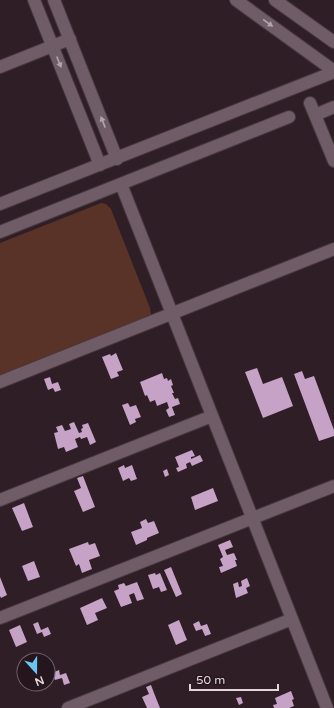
<svg xmlns="http://www.w3.org/2000/svg" width="334" height="708" font-family="'Varela Round',sans-serif">
<style>
.green{fill:#593228}
.building{fill:#c5a2c6}
.lines{fill:none;stroke-linecap:round;stroke-linejoin:round}
.street-casing{stroke:#483940;stroke-width:14}
.street{stroke:#705c66;stroke-width:12}
.oneway{fill:#b4a5ac}
</style>
<rect width="100%" height="100%" fill="#2f1e26"/>
<path class="green" d="M101 203 106 204 111 209 150 308 151 314 149 318 0 378V243Z"/>
<path class="building" d="M116 353 123 370 117 372 119 376 111 379 102 357 110 354 111 356Z
M257 368 263 384 282 377 293 406 263 418 245 372Z
M302 371 305 379 314 376 334 430V436L319 441 294 374Z
M162 373 164 379 167 378 168 381 171 379 173 385 171 386 174 393H172L175 399 178 398 180 404 172 407 175 415 169 417 166 410 169 408 167 402 157 406 155 400 150 402 147 395 145 396 140 382Z
M50 377 52 384 58 382 61 390 55 392 53 388 48 390 44 379Z
M128 403 130 407 136 405 141 417 135 419 136 422 130 425 122 405Z
M74 422 79 433 82 432 81 429 83 428 82 425 88 423 96 442 90 445 87 437 81 439 80 437 75 439 78 447 66 452 64 447 58 449 54 433 58 432 56 427 62 425 65 431 71 429 69 424Z
M192 450 195 456 191 457V459L200 455 203 461 192 466 190 462 186 464 187 468 178 472 176 468 179 467 175 457Z
M124 465 125 468 132 465 137 479 131 481 129 478 123 481 118 468Z
M167 469 169 475 165 477 163 471Z
M83 476 95 507 83 512 74 491 81 488 77 478Z
M213 488 218 501 195 510 191 497Z
M24 503 33 527 22 531 12 508Z
M146 519 148 523 154 521 159 533 147 538V540L136 545 131 532 142 528 140 522Z
M230 540 233 547 225 550 227 555 234 553 237 560H235L237 566 221 573 219 567 223 566 220 559 223 557 218 545Z
M88 542 89 545 95 543 100 556 89 560 92 569 82 573 79 564 76 566 69 549Z
M34 561 40 577 28 581 22 566Z
M171 567 182 594 176 597 164 570Z
M155 573 156 575 160 573 167 590 161 592 159 587 153 589 148 575Z
M0 577 7 595 1 598 0 596Z
M247 578 250 586 246 588 248 593 236 598 233 584 238 582 239 587 242 586 241 581Z
M137 582 144 599 137 601 134 593 129 595 132 603 121 607 114 591 119 589 118 585 124 583 126 586Z
M102 598 107 608 95 613 98 620 87 625 80 608Z
M179 620 187 640 176 645 168 625Z
M199 621 201 626 207 624 211 634 205 636 202 629 196 631 193 624Z
M38 622 41 630 48 627 51 634 44 637 42 632 37 634 33 624Z
M20 625 27 642 16 647 9 630Z
M59 670 60 675 66 673 70 683 64 685 62 678 55 680 52 673Z
M151 685 154 693 160 708H147L142 697 149 694 146 687Z
M291 691 294 699 292 700 294 706 289 708H274L273 705 277 704 275 698Z
M241 697 243 703 239 705 236 698Z"/>
<g class="lines">
<defs>
<path id="street" d="M34 0 100 165
M54 0 117 159
M236 0 334 71
M275 0 334 42
M0 67 70 39
M310 103 334 161
M315 115 334 107
M121 184 327 708
M0 204 334 72
M0 232 289 117
M0 382 334 249
M0 500 212 416
M0 618 334 486
M68 708 292 619"/>
</defs>
<use href="#street" class="street-casing"/>
<use href="#street" class="street"/>
</g>
<defs><path id="oneway-solid" d="M-6-.8H1V-3.2L6.5 0L1 3.2V.8H-6Z"/></defs>
<g class="oneway">
<use href="#oneway-solid" transform="translate(268 23) rotate(36)"/>
<use href="#oneway-solid" transform="translate(59 62) rotate(68)"/>
<use href="#oneway-solid" transform="translate(103 122) rotate(-111)"/>
</g>
<g transform="translate(36 672) rotate(159)"><circle r="19" fill="#25151d" stroke="#716269"/>
<path d="M0-3L7 15L0 10L-7 15Z" fill="#6bc3f2"/>
<text y="-6" font-size="11" font-weight="bold" text-anchor="middle" fill="#e2d6db">N</text>
</g>
<path d="M190 684v6h88v-6" fill="none" stroke="#e2d6db" stroke-width="2"/>
<text x="196" y="684" font-size="12" fill="#e2d6db" stroke="#25151d" stroke-width="3" paint-order="stroke">50 m</text>
</svg>
